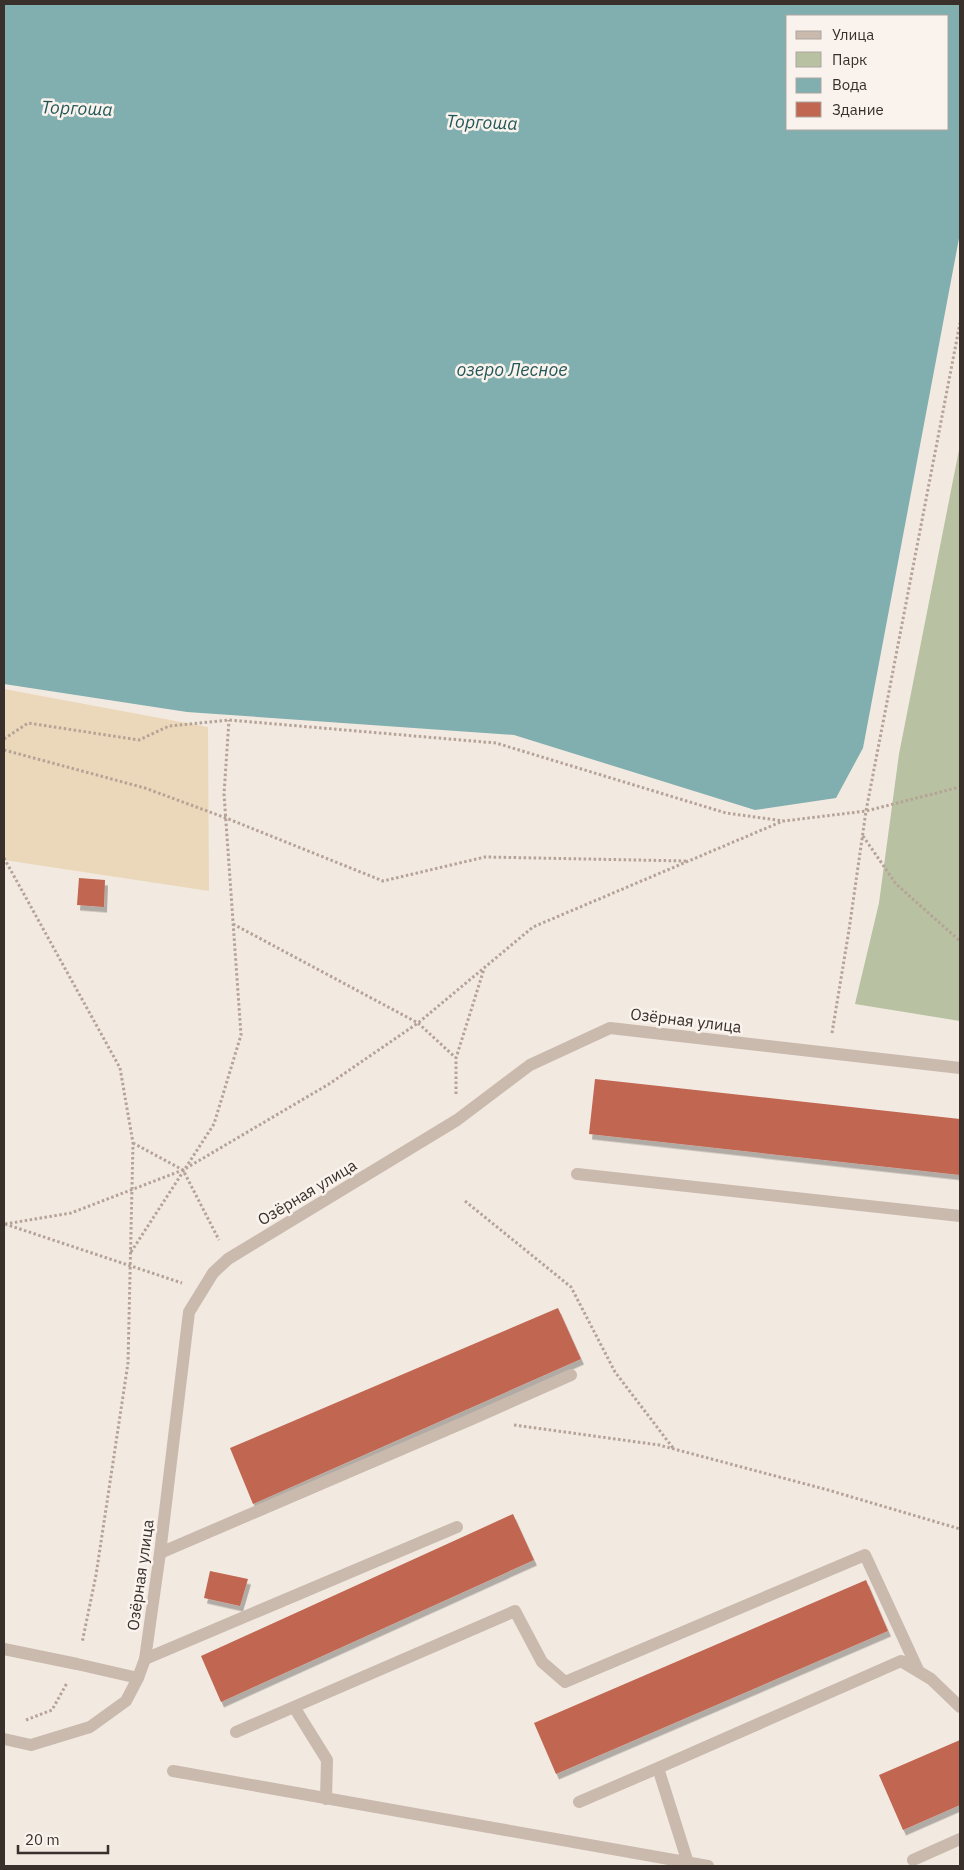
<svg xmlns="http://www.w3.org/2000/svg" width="964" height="1870" font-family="'IBM Plex Sans',sans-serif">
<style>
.green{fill:#b8c1a1}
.sand{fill:#ebd8ba}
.water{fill:#81aeae;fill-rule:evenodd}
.building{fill:#c06651;filter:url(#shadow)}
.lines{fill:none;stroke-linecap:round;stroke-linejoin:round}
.path{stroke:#b6a397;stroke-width:3;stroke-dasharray:2.5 2.5;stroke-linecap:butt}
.service{stroke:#cab9ad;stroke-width:12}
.tertiary{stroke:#cab9ad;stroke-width:12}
.labels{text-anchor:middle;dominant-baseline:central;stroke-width:5;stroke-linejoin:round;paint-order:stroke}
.street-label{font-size:16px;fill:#392f2b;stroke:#faf3ed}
.water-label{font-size:18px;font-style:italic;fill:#225859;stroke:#faf3ed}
</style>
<defs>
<filter id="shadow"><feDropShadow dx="3" dy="5.5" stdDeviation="0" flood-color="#0004"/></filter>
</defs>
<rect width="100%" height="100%" fill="#f2e9e1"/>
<path class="green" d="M960 445V1021L855 1004 879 903 899 754Z"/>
<path class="sand" d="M4 689 208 727 209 891 4 860Z"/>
<path class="water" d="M4 4H960V233L863 748 836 798 755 810 514 735 187 712 4 684ZM788 16H948V129H788Z"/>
<path class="building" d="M79 878 105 880 104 907 77 905Z
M595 1079 960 1119V1175L589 1134Z
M558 1308 581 1359 253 1504 230 1448Z
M513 1514 534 1560 221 1702 201 1656Z
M210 1571 248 1579 240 1606 204 1598Z
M866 1580 888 1631 556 1774 534 1723Z
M960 1740V1805L903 1830 879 1775Z"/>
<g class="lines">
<path class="path" d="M4 739 28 723 139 740 169 726 229 720 496 743 726 813 784 821 866 811 960 787
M4 750 145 788 226 818 383 881 485 857 687 861
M863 836 896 884 960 941
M4 858 120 1068 133 1143 128 1363 96 1575 82 1643
M233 924 418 1023 456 1058
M832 1033 849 930 866 811 960 323
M456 1094V1058L484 969
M133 1143 183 1170 329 1084 418 1023 533 927 783 821
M465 1201 571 1287 615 1372 673 1448
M5 1224 71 1213 183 1170 219 1240
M5 1224 182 1283
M131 1252 214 1124 241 1035 224 794 229 720
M514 1425 659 1445 828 1490 960 1529
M26 1720 52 1710 67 1683"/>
<path class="service" d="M577 1174 960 1216
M160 1553 472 1419 571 1375
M4 1649 77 1664 138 1678
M145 1659 457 1527
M294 1707 327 1760 326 1799
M236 1732 515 1611 542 1662 565 1682 865 1555 919 1672
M173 1771 708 1866
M579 1802 658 1768
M913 1860 960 1839
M688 1863 658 1768 901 1661 931 1679 960 1707"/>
<path class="tertiary" d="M4 1739 31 1745 90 1727 126 1701 138 1678 145 1659 160 1553 189 1312 213 1273 228 1259 457 1120 530 1065 610 1028 960 1068"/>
</g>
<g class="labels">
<g class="street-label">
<text transform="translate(686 1020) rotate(7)">Озёрная улица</text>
<text transform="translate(307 1192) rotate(-31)">Озёрная улица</text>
<text transform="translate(140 1575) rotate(-82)">Озёрная улица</text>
</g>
<g class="water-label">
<text transform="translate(77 108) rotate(2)">Торгоша</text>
<text transform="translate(482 122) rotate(2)">Торгоша</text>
<text x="512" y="369">озеро Лесное</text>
</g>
</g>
<rect width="964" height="1870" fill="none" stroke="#392f2b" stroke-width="10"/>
<rect x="786" y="15" width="162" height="115" fill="#faf3ed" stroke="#ada59f"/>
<rect x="796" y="31" width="25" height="8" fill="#cab9ad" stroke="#ada59f"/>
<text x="832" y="40" font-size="15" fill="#392f2b">Улица</text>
<rect x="796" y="52" width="25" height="15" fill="#b8c1a1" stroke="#ada59f"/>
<text x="832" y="65" font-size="15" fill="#392f2b">Парк</text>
<rect x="796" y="78" width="25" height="15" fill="#81aeae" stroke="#ada59f"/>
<text x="832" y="90" font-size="15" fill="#392f2b">Вода</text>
<rect x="796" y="102" width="25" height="15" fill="#c06651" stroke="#ada59f"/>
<text x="832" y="115" font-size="15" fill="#392f2b">Здание</text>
<path d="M18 1845v8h90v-8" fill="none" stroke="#392f2b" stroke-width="2.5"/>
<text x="25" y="1845" font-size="15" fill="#392f2b" stroke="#faf3ed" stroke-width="4" paint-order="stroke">20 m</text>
</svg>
